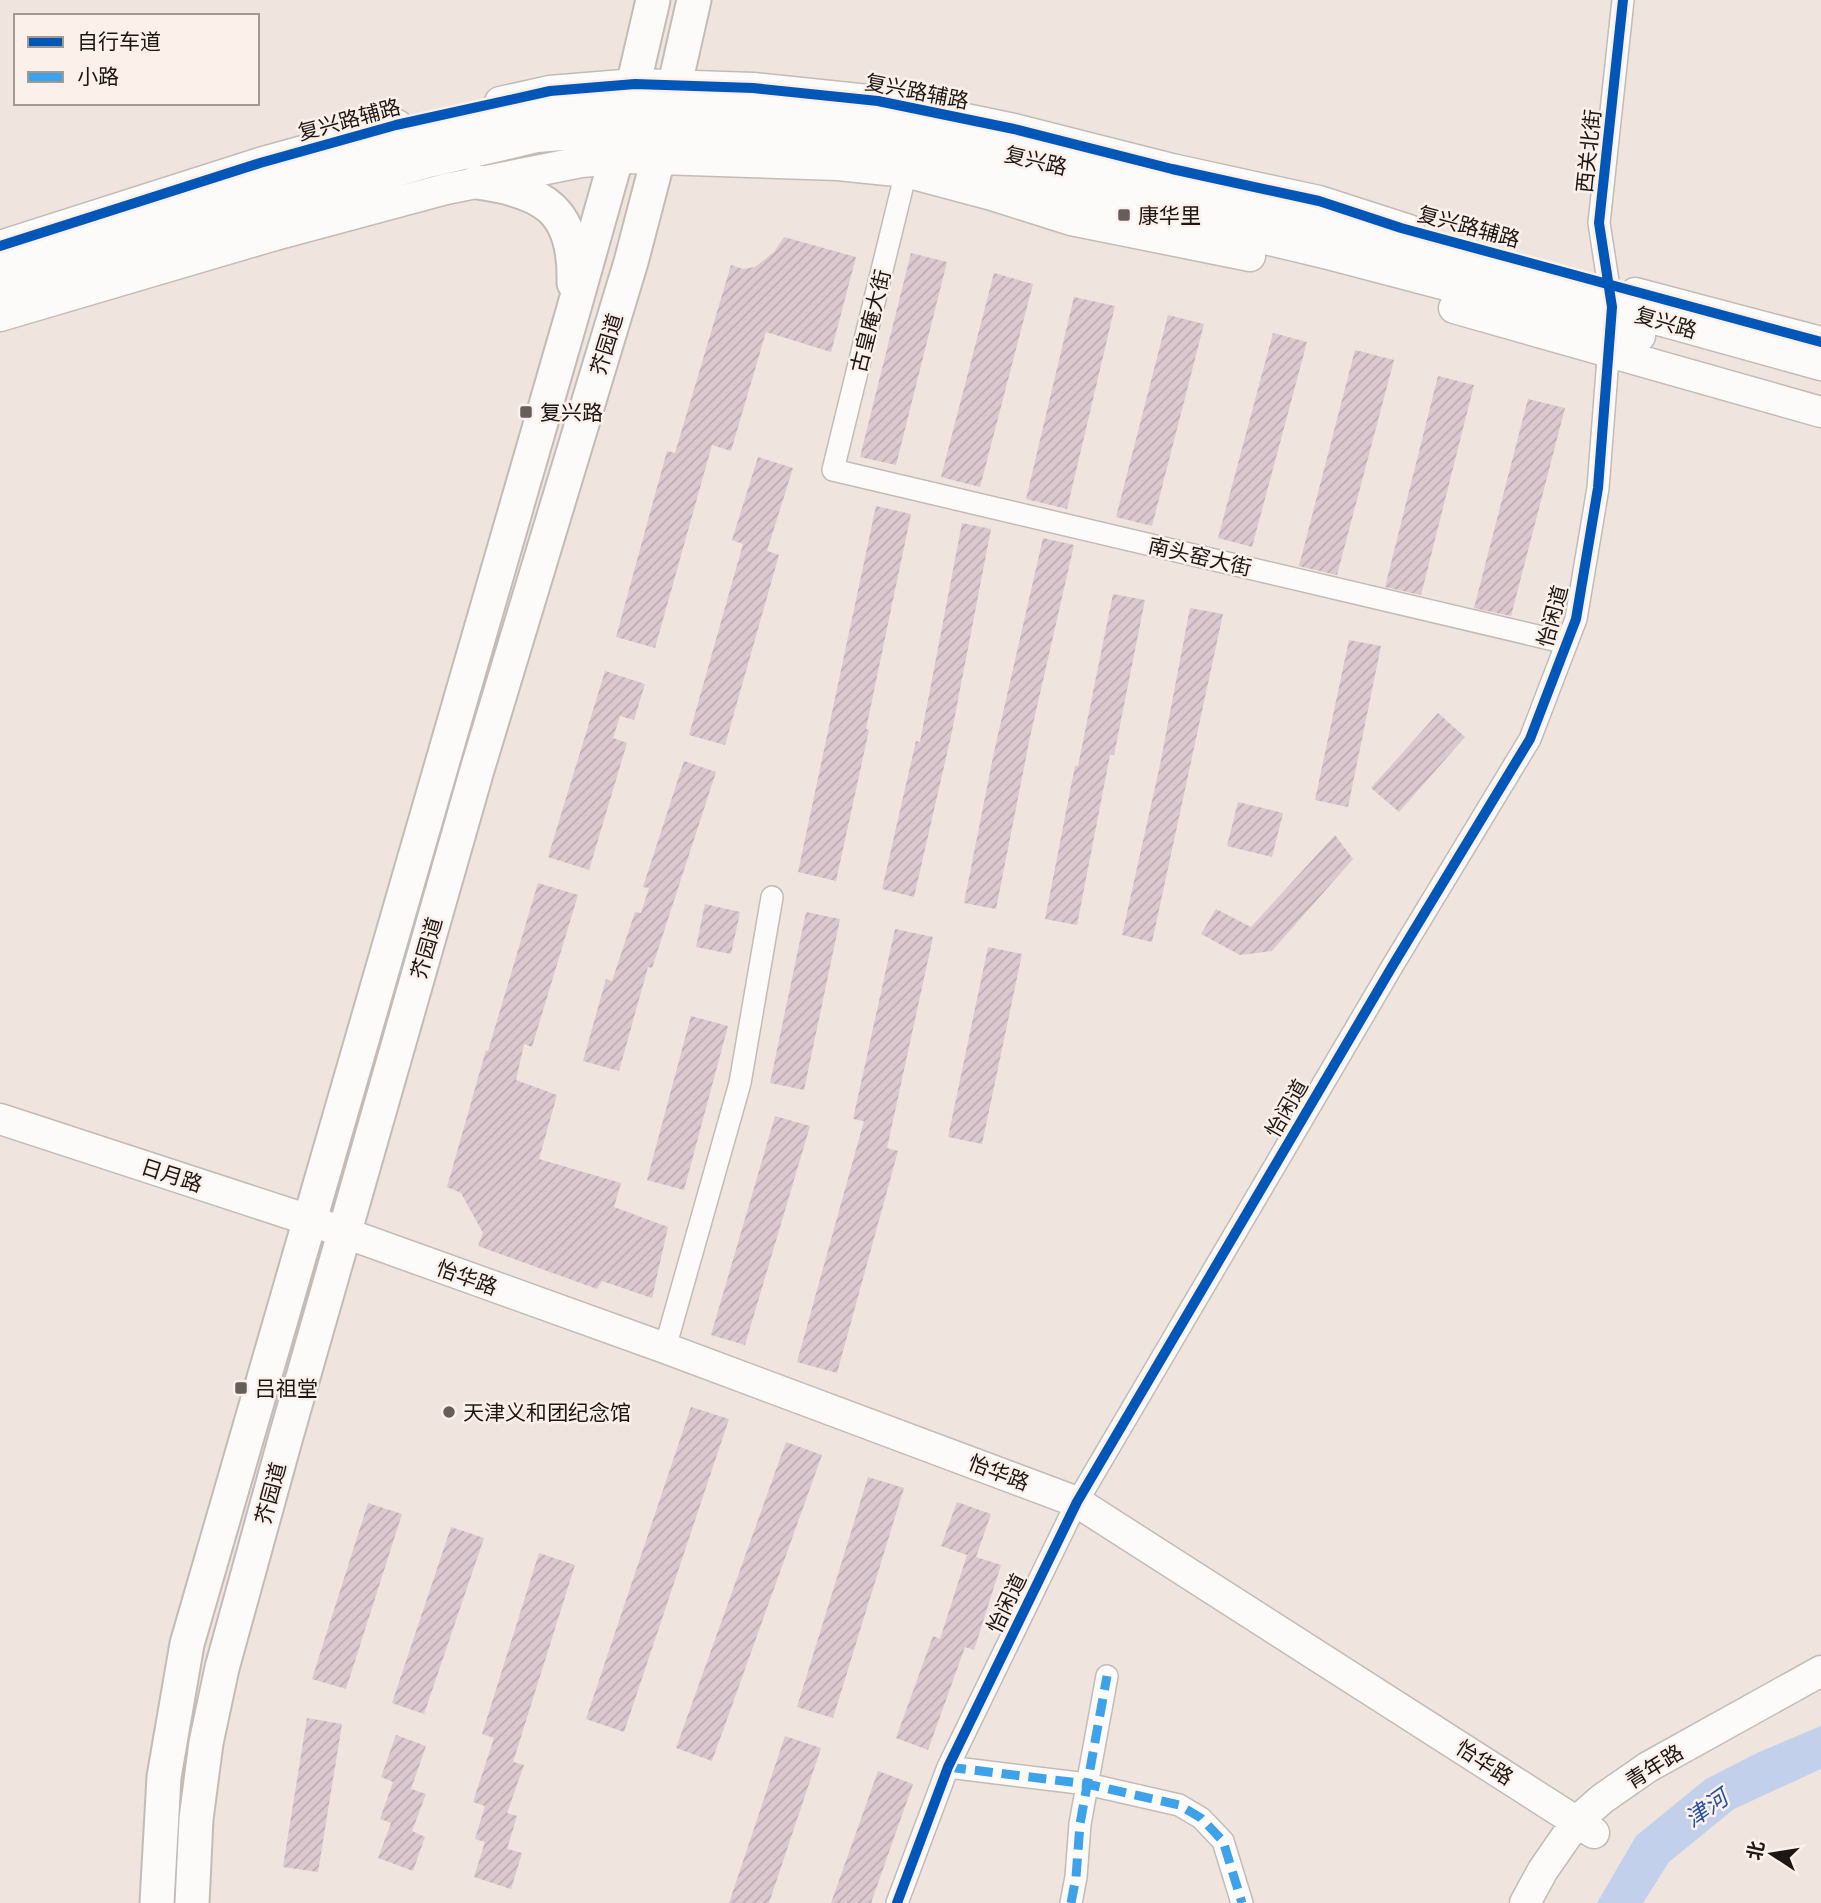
<svg xmlns="http://www.w3.org/2000/svg" width="1821" height="1903" font-family="Mulish,'Noto Sans SC',sans-serif">
<style>
.water{fill:#c2d0ec}
.building{fill:url(#building-hatch)}
.lines{fill:none;stroke-linecap:round;stroke-linejoin:round}
.street-casing{stroke:#c3bbb6;stroke-width:24}
.secondary-casing{stroke:#c3bbb6;stroke-width:33}
.primary-casing{stroke:#c3bbb6;stroke-width:37}
.street{stroke:#fdfbfa;stroke-width:21}
.secondary{stroke:#fdfbfa;stroke-width:30}
.primary{stroke:#fdfbfa;stroke-width:33}
.quiet{stroke:#3da2ea;stroke-width:9;stroke-dasharray:18 9;stroke-linecap:butt}
.cycleway-casing{stroke:#fcf0ea;stroke-width:15}
.cycleway{stroke:#0057b8;stroke-width:10}
.poi-dot{fill:#665e5a;stroke:#fcf0ea;stroke-width:2.5}
.labels{text-anchor:middle;dominant-baseline:central;stroke-width:5;stroke-linejoin:round;paint-order:stroke}
.street-label{font-size:21px;fill:#1d1613;stroke:#fcf0ea}
.poi-label{font-size:21px;fill:#1d1613;stroke:#fcf0ea;text-anchor:start}
.water-label{font-size:23px;font-style:italic;fill:#2653a4;stroke:#fcf0ea}
</style>
<defs>
<pattern id="building-hatch" width="6" height="6" patternUnits="userSpaceOnUse" patternTransform="scale(1.75)"><rect width="6" height="6" fill="#dcc8cf"/><path d="M-1 1l2-2M0 6l6-6M5 7l2-2" fill="none" stroke="#bcabb1"/></pattern>
</defs>
<rect width="100%" height="100%" fill="#efe4de"/>
<path class="water" d="M1821 1726V1769L1734 1809 1669 1862 1643 1903H1597L1636 1836 1706 1779 1759 1752Z"/>
<path class="building" d="M784 237 856 257 831 352 766 332 731 451 712 445 655 648 616 637 667 451 675 453 731 265 743 269 755 267 774 252Z
M911 253 947 262 896 465 860 457Z
M994 273 1033 284 980 487 941 477Z
M1074 297 1115 306 1067 509 1026 499Z
M1168 315 1204 324 1152 526 1116 517Z
M1273 333 1307 342 1252 547 1218 538Z
M1355 350 1394 360 1337 575 1299 566Z
M1438 376 1474 385 1421 595 1385 587Z
M1528 399 1565 408 1511 616 1474 608Z
M758 457 793 468 767 551 779 555 725 745 689 735 743 544 732 540Z
M876 506 911 514 866 729 869 730 836 881 798 872Z
M962 523 991 529 951 736 914 897 882 889 916 741 920 742Z
M1043 538 1074 545 1030 737 996 909 964 903 994 752Z
M1113 594 1145 600 1114 755H1110L1077 925 1045 919 1075 766H1078Z
M1190 608 1223 614 1152 942 1122 935 1160 765Z
M1349 640 1381 646 1348 807 1315 800Z
M605 671 645 684 634 720 620 716 613 738 627 743 589 870 548 857Z
M1438 713 1465 737 1399 812 1371 788Z
M684 761 716 772 652 968 648 967 619 1071 583 1061 606 979 612 981 635 912 641 913 649 888 643 887Z
M1238 802 1283 813 1272 857 1227 846Z
M1335 835 1353 859 1272 951 1240 955 1201 934 1216 909 1251 927Z
M538 883 578 895 532 1047 524 1044 516 1080 557 1095 539 1159 621 1183 614 1207 668 1227 652 1298 602 1281 597 1289 478 1246 483 1233 461 1193 447 1187 486 1050 488 1051Z
M705 904 740 912 731 954 696 947Z
M806 912 840 919 804 1090 770 1083Z
M895 929 933 937 887 1148 898 1151 837 1373 797 1362 864 1121 853 1119Z
M988 947 1022 954 982 1144 948 1137Z
M691 1016 728 1026 684 1190 647 1180Z
M775 1116 810 1126 745 1345 711 1335Z
M691 1407 729 1419 624 1732 586 1719Z
M786 1442 822 1455 712 1761 676 1748Z
M868 1477 904 1488 833 1718 797 1707Z
M957 1502 991 1514 976 1557 1001 1565 974 1650 965 1647 928 1750 896 1738 933 1636 940 1639 967 1555 941 1546Z
M368 1503 402 1514 346 1689 312 1679Z
M451 1527 484 1538 424 1714 392 1703Z
M539 1553 575 1565 513 1762 524 1765 507 1813 517 1816 507 1849 522 1853 511 1889 474 1877 485 1842 475 1839 485 1806 473 1802 494 1738 482 1734Z
M307 1718 342 1724 318 1872 283 1867Z
M396 1735 426 1746 411 1789 426 1794 412 1831 425 1837 413 1871 378 1858 391 1823 380 1819 393 1782 381 1777Z
M785 1736 821 1748 769 1903H729Z
M878 1771 913 1784 871 1903H831Z"/>
<g class="lines">
<defs>
<path id="street" d="M906 172 833 470 1567 643
M665 1348 740 1083 772 897
M948 1767 1087 1784 1179 1805 1201 1818 1223 1841 1242 1903
M897 1903 948 1767 1077 1502 1393 965 1530 739 1576 619 1598 488 1612 307 1599 223 1623 0
M1071 1903 1076 1877 1080 1824 1107 1676"/>
<path id="secondary" d="M500 102 550 91 635 84 753 88 878 101 1014 129 1172 169 1319 201 1409 230
M0 246 260 163 397 125
M0 270 424 139 558 111 591 107H670L747 111 917 132 1370 240 1821 365
M1635 293 1821 342
M0 294 351 184 425 163 537 137 623 130 794 139 875 148 914 154 1328 254 1640 336
M1454 308 1821 412
M0 316 275 235 446 189 581 162 630 158 838 165 906 172 992 195 1071 220 1250 256
M0 1119 309 1220 665 1348 1077 1502 1594 1833
M1525 1903 1543 1870 1577 1821 1602 1799 1648 1767 1821 1671"/>
<path id="primary" d="M477 182C544 191 576 210 574 283
M157 1903 164 1777 187 1644 572 315 616 159 653 0
M192 1903 196 1819 206 1743 222 1668 285 1440 477 770 631 262 658 159 694 0"/>
</defs>
<use href="#street" class="street-casing"/>
<use href="#secondary" class="secondary-casing"/>
<use href="#primary" class="primary-casing"/>
<use href="#street" class="street"/>
<use href="#secondary" class="secondary"/>
<use href="#primary" class="primary"/>
<path class="quiet" d="M948 1767 1087 1784 1179 1805 1201 1818 1223 1841 1242 1903
M1071 1903 1076 1877 1080 1824 1107 1676"/>
<defs>
<path id="cycleway" d="M0 246 260 163 396 125 550 91 635 84 753 88 878 101 1014 129 1172 169 1319 201 1401 228 1821 342
M897 1903 948 1767 1077 1502 1393 965 1530 739 1576 619 1598 488 1612 307 1599 223 1623 0"/>
</defs>
<use href="#cycleway" class="cycleway-casing"/>
<use href="#cycleway" class="cycleway"/>
</g>
<g class="poi-dot">
<rect x="1117" y="208" width="14" height="14" rx="3.5"/>
<rect x="519" y="405" width="14" height="14" rx="3.5"/>
<rect x="234" y="1381" width="14" height="14" rx="3.5"/>
<circle cx="449" cy="1412" r="7"/>
</g>
<g class="labels">
<g class="street-label">
<text transform="translate(917 91) rotate(11)">复兴路辅路</text>
<text transform="translate(349 119) rotate(-15)">复兴路辅路</text>
<text transform="translate(1588 151) rotate(-84)">西关北街</text>
<text transform="translate(1036 160) rotate(13)">复兴路</text>
<text transform="translate(1469 226) rotate(15)">复兴路辅路</text>
<text transform="translate(870 321) rotate(-76)">古皇庵大街</text>
<text transform="translate(1666 322) rotate(16)">复兴路</text>
<text transform="translate(606 344) rotate(-73)">芥园道</text>
<text transform="translate(1200 556) rotate(13)">南头窑大街</text>
<text transform="translate(1552 616) rotate(-75)">怡闲道</text>
<text transform="translate(426 948) rotate(-74)">芥园道</text>
<text transform="translate(1286 1108) rotate(-60)">怡闲道</text>
<text transform="translate(172 1175) rotate(18)">日月路</text>
<text transform="translate(467 1277) rotate(20)">怡华路</text>
<text transform="translate(999 1472) rotate(21)">怡华路</text>
<text transform="translate(270 1493) rotate(-75)">芥园道</text>
<text transform="translate(1006 1603) rotate(-64)">怡闲道</text>
<text transform="translate(1485 1762) rotate(33)">怡华路</text>
<text transform="translate(1654 1766) rotate(-32)">青年路</text>
</g>
<g class="poi-label">
<text x="1138" y="215">康华里</text>
<text x="540" y="412">复兴路</text>
<text x="255" y="1388">吕祖堂</text>
<text x="463" y="1412">天津义和团纪念馆</text>
</g>
<g class="water-label">
<text transform="translate(1706 1808) rotate(-35)">津河</text>
</g>
</g>
<rect x="14" y="14" width="245" height="91" fill="#fcf0ea" stroke="#a39994" stroke-width="2"/>
<rect x="28" y="37" width="35" height="10" fill="#0057b8" stroke="#a39994" stroke-width="2"/>
<text x="77" y="49" font-size="21" fill="#1d1613">自行车道</text>
<rect x="28" y="72" width="35" height="10" fill="#3da2ea" stroke="#a39994" stroke-width="2"/>
<text x="77" y="84" font-size="21" fill="#1d1613">小路</text>
<g transform="translate(1772 1854) rotate(282)" stroke="#fcf0ea" stroke-width="5" paint-order="stroke">
<path d="M0-5L12 26L0 18L-12 26Z" fill="#1d1613"/>
<text y="-10" font-size="19" font-weight="bold" text-anchor="middle" fill="#1d1613">北</text>
</g>
</svg>
